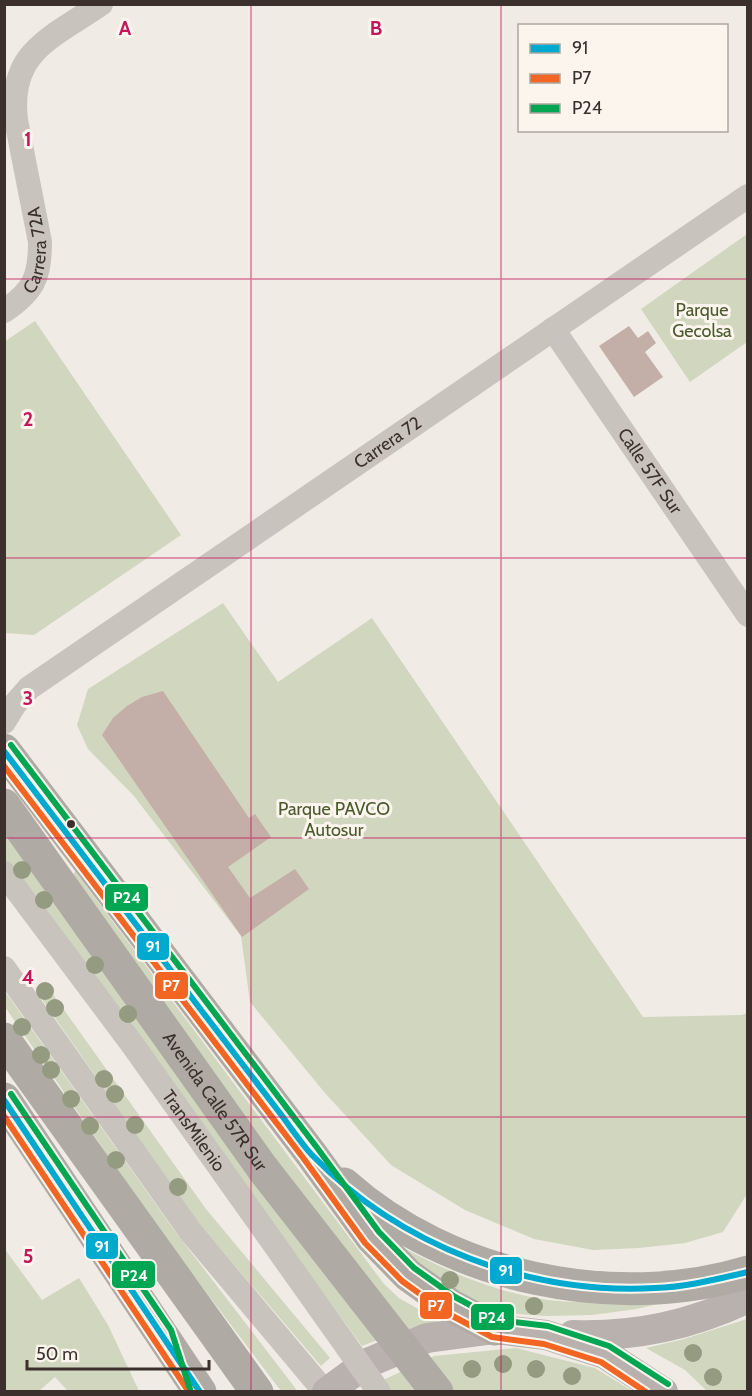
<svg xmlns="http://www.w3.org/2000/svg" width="752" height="1396" font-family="Cabin,sans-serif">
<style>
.green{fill:#d1d6bf}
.building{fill:#c3afa7}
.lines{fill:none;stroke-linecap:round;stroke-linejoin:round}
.minor{stroke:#c9c3be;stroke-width:24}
.major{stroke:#b8b1ad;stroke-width:30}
.highway{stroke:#afaaa4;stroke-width:33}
.minor-bridge{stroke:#c9c3be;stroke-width:24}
.highway-bridge{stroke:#afaaa4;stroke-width:33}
.bus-1-casing{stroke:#fbf5ee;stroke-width:10}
.bus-2-casing{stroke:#fbf5ee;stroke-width:10}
.bus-3-casing{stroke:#fbf5ee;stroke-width:10}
.bus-1{stroke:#00a9ce;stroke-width:6}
.bus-2{stroke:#f26522;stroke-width:6}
.bus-3{stroke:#00a651;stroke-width:6}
.tree{fill:#959b80}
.grid{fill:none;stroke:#c2185b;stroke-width:1.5;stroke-opacity:0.55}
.bus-dot{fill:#3b302b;stroke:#fbf5ee;stroke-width:2}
.labels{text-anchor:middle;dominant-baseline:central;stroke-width:6;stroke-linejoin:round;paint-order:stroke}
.street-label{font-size:18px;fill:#3b302b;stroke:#fbf5ee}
.park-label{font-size:18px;fill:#4a5a2e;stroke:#fbf5ee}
.grid-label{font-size:20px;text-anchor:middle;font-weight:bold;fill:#c2185b;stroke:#fbf5ee;stroke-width:6;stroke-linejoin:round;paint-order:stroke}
.line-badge{stroke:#fbf5ee;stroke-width:2}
.badge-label{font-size:16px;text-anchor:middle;font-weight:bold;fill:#fff}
</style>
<rect width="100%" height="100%" fill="#f0ebe5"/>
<path class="green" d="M747 234V342L690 382 641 309Z
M35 321 181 535 34 635 5 633 4 342Z
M223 603 278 682 372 618 643 1017 742 1015 747 1013V1194L723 1232 685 1243 639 1248 593 1250 534 1239 465 1210 391 1165 325 1093 250 1002 241 936 134 796 88 749 77 725 88 689Z
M4 830 377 1340 362 1346 5 860Z
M75 871 384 1284 399 1298 439 1321 408 1331 263 1151 72 878Z
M47 986 206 1209 330 1358 321 1366 195 1219 37 992Z
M4 990 174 1230 296 1389 294 1391H281L165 1238 5 1007Z
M394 1243C435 1265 479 1286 526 1296 577 1308 634 1299 686 1297L637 1309 592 1315 546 1316 503 1313 471 1302 443 1287Z
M4 1248 42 1300 79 1278 108 1325 139 1391H68L55 1377 39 1391H5Z
M747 1319V1391H707L685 1370 646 1348 684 1339Z
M516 1348 595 1368 632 1391 358 1392 434 1356Z"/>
<path class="building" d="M629 326 638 338 648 331 656 343 645 352 663 377 634 397 599 346Z
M163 691 249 818 255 814 271 837 228 867 250 898 295 869 309 889 242 937 102 735 113 718 127 706 142 697Z"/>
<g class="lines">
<g class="minor">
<path id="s1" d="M4 311C34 291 40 277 40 242L16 120C8 51 52 38 101 4"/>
<path id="s2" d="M553 329 748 615"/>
<path id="s3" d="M4 722 15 704 29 688 748 196"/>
<path id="s4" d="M4 873 132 1044 240 1196"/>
<path d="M4 968 190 1231 325 1392"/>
</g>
<path class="major" d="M573 1335C636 1337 691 1325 748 1298
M327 1392 365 1364 427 1338 495 1329 546 1335 605 1354 663 1392"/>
<g class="highway">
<path d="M4 750 311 1154 372 1238 408 1275 450 1305 495 1329"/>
<path id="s5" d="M4 805 263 1169"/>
<path d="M4 1039 257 1392"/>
<path d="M4 1099 200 1392"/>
<path d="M344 1184C448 1277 614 1313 748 1272"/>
</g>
<path class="minor-bridge" d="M240 1196 379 1392"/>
<path class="highway-bridge" d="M263 1169 437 1392"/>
<defs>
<path id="bus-1" d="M4 751C69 836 134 921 198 1006 224 1040 250 1074 276 1108 288 1123 299 1141 312 1155 400 1246 529 1295 655 1288 687 1287 717 1279 748 1272
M4 1100 200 1392"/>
<path id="bus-2" d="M4 766 304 1159 365 1243 402 1281 445 1312 492 1337 544 1344 601 1362 646 1392
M4 1116 189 1392"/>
<path id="bus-3" d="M11 745 318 1149 379 1232 414 1268 455 1297 498 1320 548 1326 609 1346 668 1384
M11 1094 171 1330 190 1389"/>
</defs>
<use href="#bus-1" class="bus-1-casing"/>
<use href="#bus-2" class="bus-2-casing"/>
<use href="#bus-3" class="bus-3-casing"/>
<use href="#bus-1" class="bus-1"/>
<use href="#bus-2" class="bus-2"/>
<use href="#bus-3" class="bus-3"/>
</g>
<g class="tree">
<circle cx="22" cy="870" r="9"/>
<circle cx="44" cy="900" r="9"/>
<circle cx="95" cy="965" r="9"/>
<circle cx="45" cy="991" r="9"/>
<circle cx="55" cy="1008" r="9"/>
<circle cx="128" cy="1014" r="9"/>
<circle cx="22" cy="1027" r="9"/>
<circle cx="41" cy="1055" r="9"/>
<circle cx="51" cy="1070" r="9"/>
<circle cx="104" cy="1079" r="9"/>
<circle cx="115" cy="1094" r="9"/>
<circle cx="71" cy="1099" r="9"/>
<circle cx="135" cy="1125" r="9"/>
<circle cx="90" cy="1126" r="9"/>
<circle cx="116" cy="1160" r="9"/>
<circle cx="178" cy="1187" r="9"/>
<circle cx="450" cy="1280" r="9"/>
<circle cx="534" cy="1306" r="9"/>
<circle cx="693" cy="1353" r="9"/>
<circle cx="503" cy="1364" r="9"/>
<circle cx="472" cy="1369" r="9"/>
<circle cx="536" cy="1369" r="9"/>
<circle cx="572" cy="1376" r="9"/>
<circle cx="713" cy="1377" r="9"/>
</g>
<path class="grid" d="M251 4V1392M501 4V1392M4 279H748M4 558H748M4 838H748M4 1117H748"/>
<circle class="bus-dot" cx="71" cy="824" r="5"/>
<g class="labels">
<g class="street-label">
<text stroke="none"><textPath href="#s1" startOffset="74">Carrera 72A</textPath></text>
<text stroke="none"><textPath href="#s3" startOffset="477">Carrera 72</textPath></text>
<text stroke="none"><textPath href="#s2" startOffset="172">Calle 57F Sur</textPath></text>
<text stroke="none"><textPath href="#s5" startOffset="364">Avenida Calle 57R Sur</textPath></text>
<text stroke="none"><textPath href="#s4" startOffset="320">TransMilenio</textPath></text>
</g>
<g class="park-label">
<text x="702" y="310">Parque<tspan x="702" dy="21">Gecolsa</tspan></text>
<text x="334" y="809">Parque PAVCO<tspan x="334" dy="21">Autosur</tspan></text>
</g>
</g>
<g class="grid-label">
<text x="125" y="35">A</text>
<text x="376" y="35">B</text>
<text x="28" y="146">1</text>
<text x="28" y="426">2</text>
<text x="28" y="705">3</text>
<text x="28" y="984">4</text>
<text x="28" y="1263">5</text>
</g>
<g class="line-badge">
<rect x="104" y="883" width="45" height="29" rx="6" fill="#00a651"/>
<rect x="136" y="932" width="34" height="29" rx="6" fill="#00a9ce"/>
<rect x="154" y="971" width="35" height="29" rx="6" fill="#f26522"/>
<rect x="85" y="1232" width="34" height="28" rx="6" fill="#00a9ce"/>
<rect x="489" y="1256" width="34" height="29" rx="6" fill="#00a9ce"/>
<rect x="111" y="1260" width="45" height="29" rx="6" fill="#00a651"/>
<rect x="419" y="1291" width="34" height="29" rx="6" fill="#f26522"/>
<rect x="470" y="1303" width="45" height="28" rx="6" fill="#00a651"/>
</g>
<g class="badge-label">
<text x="127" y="903">P24</text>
<text x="153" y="952">91</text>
<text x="171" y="991">P7</text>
<text x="102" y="1252">91</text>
<text x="506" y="1276">91</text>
<text x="134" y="1281">P24</text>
<text x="436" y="1311">P7</text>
<text x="492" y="1323">P24</text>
</g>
<rect width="752" height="1396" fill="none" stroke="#3b302b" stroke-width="12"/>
<rect x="518" y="24" width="210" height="108" fill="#fbf5ee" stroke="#aea6a0" stroke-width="1.5"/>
<rect x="530" y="44" width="30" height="9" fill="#00a9ce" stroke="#aea6a0" stroke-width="1.5"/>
<text x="572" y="54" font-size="18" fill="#3b302b">91</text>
<rect x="530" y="74" width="30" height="9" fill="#f26522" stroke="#aea6a0" stroke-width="1.5"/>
<text x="572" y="84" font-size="18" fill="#3b302b">P7</text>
<rect x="530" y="104" width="30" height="9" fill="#00a651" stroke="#aea6a0" stroke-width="1.5"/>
<text x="572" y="114" font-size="18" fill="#3b302b">P24</text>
<path d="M27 1360v9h182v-9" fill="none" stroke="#3b302b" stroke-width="3"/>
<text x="36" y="1360" font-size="18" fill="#3b302b" stroke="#fbf5ee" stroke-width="4.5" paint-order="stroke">50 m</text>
</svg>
